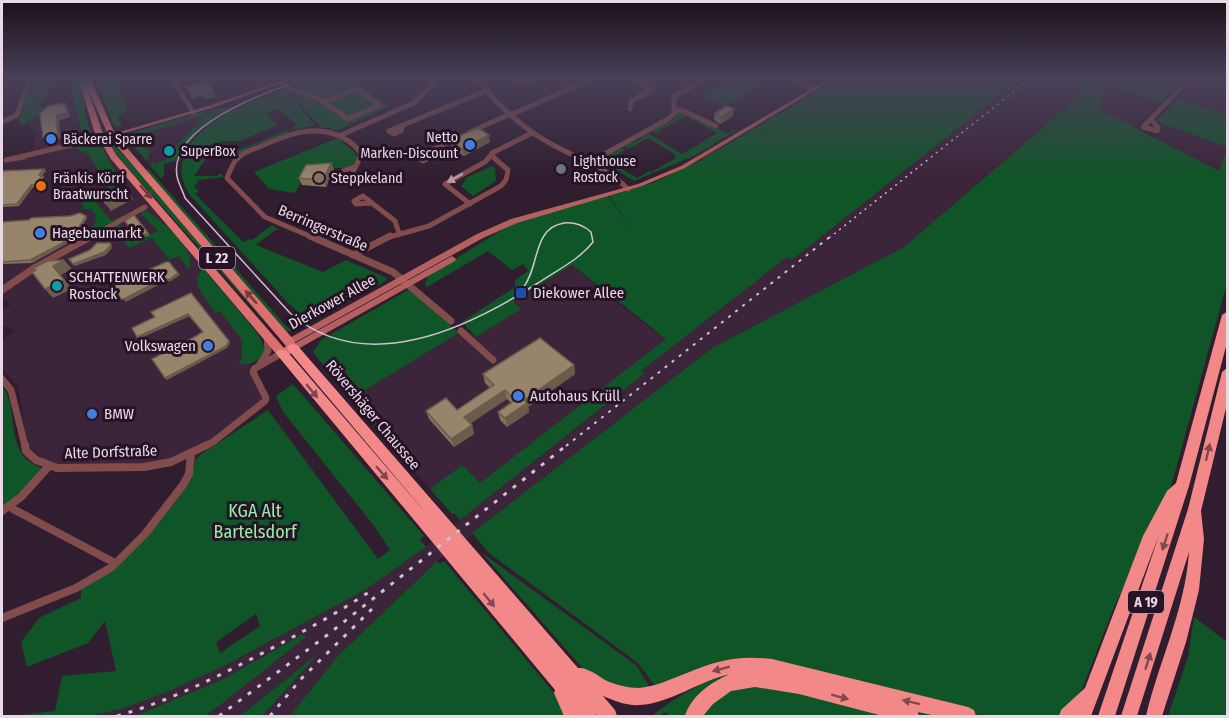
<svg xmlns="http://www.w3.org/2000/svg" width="1229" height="718" font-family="'Fira Sans Condensed',sans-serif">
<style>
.built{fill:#3c243a}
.green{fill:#105527;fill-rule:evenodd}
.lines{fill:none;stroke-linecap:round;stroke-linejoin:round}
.street-far2{stroke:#814c4b;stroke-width:5}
.street-far1{stroke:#814c4b;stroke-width:7}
.street{stroke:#814c4b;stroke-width:8}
.secondary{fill:#b5605f;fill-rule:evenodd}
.primary{fill:#dc6f6f;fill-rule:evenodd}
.highway{fill:#f28887;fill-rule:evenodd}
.tram{stroke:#d0c1ce;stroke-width:1.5}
.rail-far2{stroke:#d0c1ce;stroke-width:1.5;stroke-dasharray:2 4.5;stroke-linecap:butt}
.rail-far1{stroke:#d0c1ce;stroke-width:2;stroke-dasharray:3 6;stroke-linecap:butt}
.rail{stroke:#d0c1ce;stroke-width:3;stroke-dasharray:4 8;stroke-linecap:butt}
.wall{fill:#83725c}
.shaded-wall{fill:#6a5c4b}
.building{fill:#98846b;stroke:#6a5c4b;stroke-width:1.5}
.oneway{fill:#b99aa0}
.oneway2{fill:#6f3843}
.oneway3{fill:#824851}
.shop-dot{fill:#3f7fe0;stroke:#261325;stroke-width:2}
.culture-dot{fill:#0f9aa8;stroke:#261325;stroke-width:2}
.worship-dot{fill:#6b7280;stroke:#261325;stroke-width:2}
.education-dot{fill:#8d6e63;stroke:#261325;stroke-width:2}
.food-dot{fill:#e8710a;stroke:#261325;stroke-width:2}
.transit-dot{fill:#1a4fb4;stroke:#261325;stroke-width:2}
.labels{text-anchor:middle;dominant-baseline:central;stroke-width:6;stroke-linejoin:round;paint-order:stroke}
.far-poi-label{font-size:14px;fill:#e7d9e5;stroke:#261325;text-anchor:start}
.shield{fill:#261325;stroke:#ad9eab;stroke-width:1.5}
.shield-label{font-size:14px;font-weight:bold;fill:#e7d9e5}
.street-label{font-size:15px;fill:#e7d9e5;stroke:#261325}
.poi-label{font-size:15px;fill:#e7d9e5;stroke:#261325;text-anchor:start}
.near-park-label{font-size:18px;fill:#94eea6;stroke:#261325}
</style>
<rect width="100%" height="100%" fill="#301d2f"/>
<path class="built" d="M1021 78H1084L1076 99 904 247 712 348 437 561 338 656 290 716H262L318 654 240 716H206L217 709 224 679 135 716H91L121 709 222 667 365 590 426 547 643 375 640 371 787 257 792 260Z
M1198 78H1227V115L1178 98Z
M1103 83 1160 103 1135 127 1101 110Z
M76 102 83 135 89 134 101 146 258 334 255 362 251 363 248 371 259 391 261 397 260 401 206 444 173 458 141 464 68 465 53 463 41 458 29 446 24 433 23 413 17 385 2 369V340L15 330 2 325V311L11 304 2 298V160L32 152 36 135 28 122 29 120 47 109Z
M232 107 236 108 215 121 199 135 182 160 164 164V176L161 178 126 138 131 133 215 108Z
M1156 121 1227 147 1219 172 1156 138 1163 131Z
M572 265 613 300 667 340 480 483 462 465 430 489 373 424V415L357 395 466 329 476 337 521 308 513 301Z"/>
<path class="green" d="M33 78H58L39 106 47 109 24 125 18 122Z
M72 78H80C88 96 82 97 85 112 86 119 89 126 91 132L88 137 79 140V136L82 134 71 89 76 85Z
M97 78H116L128 109 118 117 122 127H115L112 122Z
M319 78 353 82 390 106 338 130H332V128H322L293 97 294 88Z
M735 78H744L762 85 724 107 702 96Z
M839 78H1021L792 260 787 257 641 371 644 374 460 520 454 513 452 514 430 489 462 465 480 483 666 339 572 265 513 301 521 309 476 337 462 322 515 287V280L528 271 523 264 512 270 488 251 427 287 425 284 428 276 513 223 607 195 634 231 609 196 655 182 699 161Z
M1084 78H1186L1160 103 1103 83 1101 110 1219 171 1227 148V283L1169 494 1114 607 1081 692 1060 716H983L796 668 761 662 647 695 592 679 481 552 637 666 651 689 655 686 638 663 489 553 472 533 712 348 904 247 1076 99Z
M284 89 290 93V96L315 125 296 130 293 127 297 125 278 109 266 114 278 125 240 141H221L216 149H241L287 130 290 133 250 147 239 155 210 153 194 176H217L221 173 224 177 199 180 194 187 199 191 195 194 243 242 250 239 252 240 272 225 279 230H275L256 245 323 272 346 260 387 278 384 282 310 323 287 302 190 195C153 141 245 101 284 89Z
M1178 98 1227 115V147L1156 121Z
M232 107C208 120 187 136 176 160L164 164V176L161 178 150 166 152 161 155 164 168 158 167 155 199 123V120L212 112V109Z
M208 110 205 115 139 135 141 145 151 150 147 161 126 138 128 134Z
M680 111 727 133 738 129 694 156 634 181 598 159 622 148 625 150 607 160 637 178 649 171 651 172 676 158 674 156 676 155 648 138 628 149 624 145 629 142 632 143 642 138 640 136 648 133 682 154 717 133 686 116 657 132V135L651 131 674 120 676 112Z
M338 138 354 152 358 151 355 153V156L359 155 356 162 345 168H309L295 193 269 189 254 172Z
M112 143 140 173 277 335 120 159 109 144Z
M90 144H97L102 148 116 172 115 177 106 181 88 154 74 148 70 150V148Z
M492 166 495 169 496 181 473 196 461 186 465 181V178Z
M148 168 286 326 298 333 285 330 147 172Z
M116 184 123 185 93 198 111 221 137 209 136 207 141 208 78 242 82 234H88L97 219H94L96 215 91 209H82L85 205H81L87 195Z
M144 209C160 219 198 249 189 270L179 256 169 260 152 238 129 248 115 230 116 225H121L123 233 126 232 133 242 158 231 141 214Z
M203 268 258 334 266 351C259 361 250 367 238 363L242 359V340L220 311 215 313C208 296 188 288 203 268Z
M408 290 413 292 459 333 357 395 373 415V424L361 413 313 352 321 340Z
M293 384 424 536 420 539 426 547 365 590 222 667 164 693 121 709 91 716H13L55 711 62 676 116 671 105 621 88 643 27 667 21 642 39 618 81 598V589C111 563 195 501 195 460L200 455 268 410 378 559 390 550 375 527 283 412 276 396ZM256 614 260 626 220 653 216 642Z
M2 385C17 405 8 438 25 458 30 463 39 467 46 470L2 511Z
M437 561 440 564 444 561 559 699 569 716H290L338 656Z
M1194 617 1227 642V716H1168L1188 657Z
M303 634 306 637 206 716H135L224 679Z
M320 652 262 716H240Z
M733 673 782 675 939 716H926L784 679 759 675 690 713 689 716H669L666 712 662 714 664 716H652C675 697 703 680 733 673Z
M780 686 897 716H698C721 682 743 687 780 686Z"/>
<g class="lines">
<path class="street-far2" d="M172 78 193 112
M477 78C495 104 525 130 553 145 579 159 606 167 628 189
M578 78 587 80 577 85Z
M790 78 815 89
M534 79 516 82 523 84 537 78
M175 81 189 78
M280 83C293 93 309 92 324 102
M640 84 645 81V78
M357 89 380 105 348 119 324 102Z
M630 109 631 101 651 90 634 80 639 78
M674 110 684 111 716 126
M513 114 577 85
M1151 119 1158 128 1157 131 1143 127 1191 78
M2 122 17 115 30 78
M403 125 401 131 394 134 389 131Z
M403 125 488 90
M470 132 512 113
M341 135 414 103 439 78
M432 150 431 157 423 161 417 157 459 137
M24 157 6 160 101 138
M590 162 670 118 674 113V97L703 80 702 78
M356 166 351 176H340L343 171Z
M363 196 372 203 356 204 354 201Z
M372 203 395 221 399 233
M470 204 445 184 485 162 491 155
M89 238 145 207
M314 238 265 217 227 178C229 173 232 166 235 161 241 153 251 150 259 147 286 135 317 122 345 139 352 143 358 147 361 155L356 166
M386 238 429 226 501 186 506 180 508 170 492 156V153L532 133"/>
<path class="street-far1" d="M310 236 393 272 451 321
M353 255 390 236
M2 290 36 267 92 236
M461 331 493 360
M260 364 268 351 267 335
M2 379 11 390 25 446
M204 446 213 442 265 401 266 398 253 372 254 369 282 353"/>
<path class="street" d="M25 445 26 451 36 460 57 468 144 467 171 462 207 445
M11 505 13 509 115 563
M2 511 21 497 49 466
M2 618 76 588 112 567 145 534 183 485 189 474 191 454"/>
<path class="secondary" d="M289 78H296L212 108 114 136 109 135 208 106Z
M830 78H836L685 168 642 186 517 223 483 238 292 344 289 345 285 342 286 340 477 234 511 219 638 184 681 166Z
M452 256 456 259 455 261 296 350H290L289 348 290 346Z"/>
<path class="primary" d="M84 78H90L115 134 293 339 298 348 297 351 282 357 278 356 111 159 94 131 80 84 83 82 86 83ZM87 87 109 137 286 346 284 348 117 156 102 131Z"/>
<path class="highway" d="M1228 311V339L1189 486 1115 716H1098L1159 535 1091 716H1059L1061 710 1085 688 1143 536 1167 491 1176 483 1222 315Z
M293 344 297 345 578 668C588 667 598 676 607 681 617 685 628 688 638 688 655 687 671 679 687 673 717 660 739 655 772 659L968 707 974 710 976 716H936L918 712 919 716H883L799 694 755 687 731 691 713 704 703 716H685C691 696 711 682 730 674 699 681 671 703 640 705 627 706 615 701 603 696L615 710 617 716H598L596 714V716H564L554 693 555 690 278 356 276 353 278 350H286L431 519 289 351 287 348 289 345Z
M1228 367V400L1201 511 1204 539 1199 590 1186 642 1162 716H1146C1159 661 1185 610 1189 552L1137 716H1121L1188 509 1222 372Z"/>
<path class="tram" d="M306 78C270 91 168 125 177 176 178 183 183 191 185 198L290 313C365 378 468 328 538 283 557 270 579 260 593 242L591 232C583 225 575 222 564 223 532 228 540 267 523 288"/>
<path class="rail-far2" d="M829 238 1031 78"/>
<path class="rail-far1" d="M566 446 831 236"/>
<path class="rail" d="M117 716C166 702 211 680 257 656 295 636 333 616 369 592
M219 716 326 636 567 445
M270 716 301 679 373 608"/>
</g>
<path class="wall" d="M207 82 216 97 207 99 201 96 192 99 185 86Z
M734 109 733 116 720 124 714 120 715 113Z
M451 139 490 142 464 156 452 148 451 141H452Z
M331 163 334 170 326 187 302 185 299 178Z
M2 171H46L42 175 44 177 41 182 37 187H33L19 206 2 207Z
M87 218 73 240 32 263 2 264V222Z
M574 365 575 374 528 407 529 412 507 427 500 420 498 412 511 403 507 399 470 423 472 425 474 434 454 447 429 419 426 411 457 410 490 388 485 383 483 374Z"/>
<path class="shaded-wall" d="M198 90 201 96 192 99 189 92Z
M213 90 216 97 207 99 204 93Z
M65 103 68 108 70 117 60 120 59 124 61 138 46 142 43 137 56 120 57 115Z
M734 109 733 116 720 124 721 117Z
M489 135 490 142 464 156 462 149Z
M331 163 334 170 326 187 323 180Z
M44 169 46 171 42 175 44 177 37 187 35 185 39 175Z
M31 185 33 187 19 206 17 204Z
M128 192 133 199 111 211 106 204Z
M86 216 87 218 73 240 32 263 30 260Z
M148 233 150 235 135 242 134 239Z
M111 245 112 248 106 255 75 266 73 264Z
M64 260 72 269 61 275 72 289 53 298 45 289 53 266Z
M178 273 180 275 171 281 162 283 126 302 124 299 160 280Z
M188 314 190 316 139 339 137 337Z
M229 341 230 343 227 348 167 380 165 378Z
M574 365 575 374 528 407 529 412 507 427 505 418 524 400Z
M505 390 507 399 467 426 464 417Z
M472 425 474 434 454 447 451 439Z"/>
<path class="building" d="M207 82 213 90 204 93 198 90 189 92 185 86Z
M65 103 67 113 57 115 56 120 58 134 43 137 40 114 48 106Z
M727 106 734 109 721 117 715 113Z
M478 128 489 135 462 149 451 141 453 140 451 139Z
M331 163 323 180 299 178 306 165Z
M44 169 39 175H42L39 180 35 185H31L17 204 2 205V171Z
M124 188 128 192 106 204 98 193 108 190 111 193Z
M80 213 86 216 72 238 30 260 2 262V222L29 220 31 218 70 216Z
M134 215 148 233 134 239 126 229 130 228 125 221Z
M97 243H110L111 245 104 252 73 264 69 259 90 250Z
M64 260 53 266 64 280 45 289 32 272 36 270 34 268 47 261Z
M166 262H169L178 273 170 279 160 280 124 299H121L113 286Z
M191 293 229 341 226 346 165 378 152 359 171 349 172 350 203 332 188 314 137 337 132 328 155 317 151 312Z
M540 338 574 365 524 400 527 403 505 418 498 412 515 400 505 390 464 417 472 425 451 439 426 411 446 398 457 410 494 385 483 374Z"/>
<defs><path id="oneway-solid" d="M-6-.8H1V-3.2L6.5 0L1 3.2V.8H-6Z" transform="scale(1.5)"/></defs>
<use class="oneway" href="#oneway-solid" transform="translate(455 178) rotate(151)"/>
<g class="oneway2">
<use href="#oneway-solid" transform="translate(146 192) rotate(49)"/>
<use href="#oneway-solid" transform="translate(251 297) rotate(-131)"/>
</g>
<g class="oneway3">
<use href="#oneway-solid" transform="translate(312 391) rotate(50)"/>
<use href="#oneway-solid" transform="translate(1208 452) rotate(-77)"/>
<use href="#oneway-solid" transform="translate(382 473) rotate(49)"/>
<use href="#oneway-solid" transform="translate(1165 542) rotate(108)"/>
<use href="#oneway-solid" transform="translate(489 600) rotate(51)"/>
<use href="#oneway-solid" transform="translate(1148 661) rotate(-73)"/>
<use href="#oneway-solid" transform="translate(721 669) rotate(165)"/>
<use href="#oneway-solid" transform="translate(840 697) rotate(15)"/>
<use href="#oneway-solid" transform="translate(911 702) rotate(-166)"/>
</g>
<linearGradient id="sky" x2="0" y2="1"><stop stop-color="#1a101a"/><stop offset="0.44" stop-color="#484058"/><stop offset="1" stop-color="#484058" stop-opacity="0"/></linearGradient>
<rect width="1229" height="178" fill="url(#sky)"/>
<g class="shop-dot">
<circle cx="51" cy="139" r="6"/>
<circle cx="470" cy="145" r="6"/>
<circle cx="40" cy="233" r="6"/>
<circle cx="208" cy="346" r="6"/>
<circle cx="518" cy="396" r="6"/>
<circle cx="92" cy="414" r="6"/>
</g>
<g class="culture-dot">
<circle cx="169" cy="151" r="6"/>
<circle cx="57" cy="286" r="6"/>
</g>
<circle class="worship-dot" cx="561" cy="169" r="6"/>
<circle class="education-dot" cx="319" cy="178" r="6"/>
<circle class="food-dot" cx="41" cy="186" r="6"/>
<rect class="transit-dot" x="515" y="287" width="12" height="12" rx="3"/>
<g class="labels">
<g class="far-poi-label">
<text x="458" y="137" text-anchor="end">Netto<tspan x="458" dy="16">Marken-Discount</tspan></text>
<text x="63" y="139">Bäckerei Sparre</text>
<text x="181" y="151">SuperBox</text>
<text x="573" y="161">Lighthouse<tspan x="573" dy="16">Rostock</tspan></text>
<text x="53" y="178">Fränkis Körri<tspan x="53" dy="16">Braatwurscht</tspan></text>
<text x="331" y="178">Steppkeland</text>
</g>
<g class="shield">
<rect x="199" y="247" width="36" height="22" rx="4.5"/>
<rect x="1128" y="591" width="36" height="22" rx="4.5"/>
</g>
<g class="shield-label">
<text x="217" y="258">L 22</text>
<text x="1146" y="602">A 19</text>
</g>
<g class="street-label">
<text transform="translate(323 228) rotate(23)">Berringerstraße</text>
<text transform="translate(332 302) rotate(-29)">Dierkower Allee</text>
<text transform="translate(373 415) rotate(50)">Rövershäger Chaussee</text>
<text transform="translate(111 452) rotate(-2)">Alte Dorfstraße</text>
</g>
<g class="poi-label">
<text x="52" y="233">Hagebaumarkt</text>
<text x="69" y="277">SCHATTENWERK<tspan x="69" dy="17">Rostock</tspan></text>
<text x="533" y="293">Diekower Allee</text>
<text x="196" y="346" text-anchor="end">Volkswagen</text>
<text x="530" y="396">Autohaus Krüll</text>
<text x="104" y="414">BMW</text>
</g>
<g class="near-park-label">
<text x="255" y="511">KGA Alt<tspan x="255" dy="21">Bartelsdorf</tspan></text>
</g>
</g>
<rect width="1229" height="718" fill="none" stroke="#e7d9e5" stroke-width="6"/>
</svg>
